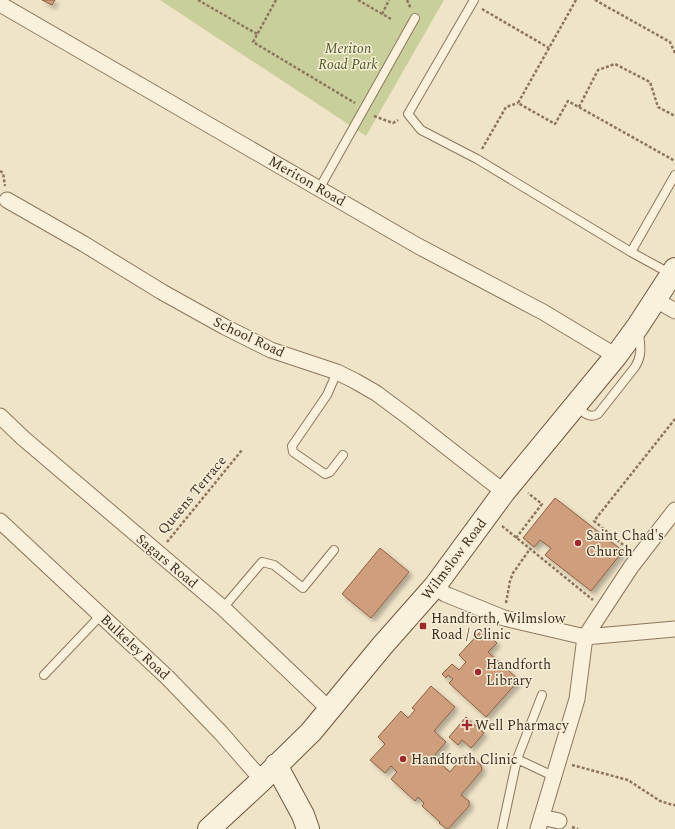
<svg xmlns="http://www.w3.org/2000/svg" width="675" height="829" font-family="Spectral,serif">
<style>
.green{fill:#c9cf9b}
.building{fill:#cf9f7d;stroke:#8d5f41;filter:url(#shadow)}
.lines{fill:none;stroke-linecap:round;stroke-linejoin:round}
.lane-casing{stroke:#8d765c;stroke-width:10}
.street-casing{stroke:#8d765c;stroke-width:17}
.secondary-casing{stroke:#6f573f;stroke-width:24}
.path{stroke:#8d765c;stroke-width:2.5;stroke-dasharray:3 2;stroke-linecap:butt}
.lane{stroke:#faf1dc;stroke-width:8}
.street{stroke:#faf1dc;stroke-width:15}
.secondary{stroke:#faf1dc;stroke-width:22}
.poi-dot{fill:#9e2a2b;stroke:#f7eed8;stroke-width:1.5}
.labels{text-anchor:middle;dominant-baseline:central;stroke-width:3;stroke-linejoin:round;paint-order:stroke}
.park-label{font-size:14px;font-style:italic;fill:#4d5a26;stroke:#f7eed8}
.street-label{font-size:14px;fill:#3d2e20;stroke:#f7eed8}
.poi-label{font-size:14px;fill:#3d2e20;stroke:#f7eed8;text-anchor:start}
</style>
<defs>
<filter id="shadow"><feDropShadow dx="3.5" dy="3.5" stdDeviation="2" flood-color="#0004"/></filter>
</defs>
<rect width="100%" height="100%" fill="#f0e4c8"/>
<path class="green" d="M160 0H444L366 136Z"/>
<path class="building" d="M42 0H55L52 5Z
M555 498 623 551 591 591 545 555 551 548 540 540 534 547 523 538Z
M380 548 409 572 371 618 342 594Z
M482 630 497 643 488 652 519 680 486 717 449 683 453 679 448 675 446 678 442 674 452 664 459 670 466 662 459 655Z
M431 686 455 707 434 731 446 742 433 757 450 772 464 755 468 754 481 765 482 770 461 795 469 801V806L448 829H447L439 823 440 822 422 806 424 803 418 797 415 801 391 779 397 772 391 766 385 773 370 760 385 744 378 737 401 711 408 718 415 710 412 708Z
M466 717 484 733 471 748 462 740 458 745 449 737Z"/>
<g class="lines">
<defs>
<path id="lane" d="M474 0 408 114 421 130 477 159 631 252 671 274
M319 189 415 18
M631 252 675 175
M337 372 327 395 292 446 293 452 325 474 330 472 343 455
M577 406C583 412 589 419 598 414L635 367C643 354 640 346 639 331
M223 608 262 562 274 565 303 588 334 550
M44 675 101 615
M517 759 553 776
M502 829 517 759 542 695"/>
<path id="street" d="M0 4 418 246 543 312 616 356
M7 200 84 244 162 292 225 327 271 350 337 372 355 381 376 393 411 419 504 492
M656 300 675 311
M0 416 23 438 223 608 330 710
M0 521 168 678 221 733 262 780
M435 586 445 594 504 618 585 637 675 629
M542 817 559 821
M538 829 577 699 585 637 631 567 675 510"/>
<path id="secondary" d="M276 765 303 815 308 829
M209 829 262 780 311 732 382 646 435 586 504 492 616 356 638 326 675 269"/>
</defs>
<use href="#lane" class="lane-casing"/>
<use href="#street" class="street-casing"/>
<use href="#secondary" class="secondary-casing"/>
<path class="path" d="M198 0 257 34
M276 0 253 42 355 103
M358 0 391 19
M407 0 411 9
M576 0 518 103 555 124 568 101 675 161
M595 0 670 42 675 53
M482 9 549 48
M382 14 389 0
M579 107 598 70 615 64 650 82 658 107 675 116
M374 116 393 123 398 120
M482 149 506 107 518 103
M0 171 3 173 5 186
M502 526 593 600
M516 538 542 504 528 493
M167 542 242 450
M627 548 594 521 675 419
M506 603 510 581 513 573 530 549
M572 765 628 780 660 801 673 805H675
M572 827 578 829"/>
<use href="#lane" class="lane"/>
<use href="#street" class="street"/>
<use href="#secondary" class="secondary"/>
</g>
<g class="poi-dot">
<circle cx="578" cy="543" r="4"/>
<rect x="419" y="622" width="8" height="8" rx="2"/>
<circle cx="478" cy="672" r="4"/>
<path d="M465 719h4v4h4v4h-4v4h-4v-4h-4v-4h4z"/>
<circle cx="403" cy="759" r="4"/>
</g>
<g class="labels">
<g class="park-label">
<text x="348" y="48">Meriton<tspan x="348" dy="16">Road Park</tspan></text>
</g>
<g class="street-label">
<text transform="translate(307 181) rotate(30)">Meriton Road</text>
<text transform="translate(249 337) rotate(25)">School Road</text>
<text transform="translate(192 495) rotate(-50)">Queens Terrace</text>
<text transform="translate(454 559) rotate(-53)">Wilmslow Road</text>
<text transform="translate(167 561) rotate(40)">Sagars Road</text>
<text transform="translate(135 647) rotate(43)">Bulkeley Road</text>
</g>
<g class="poi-label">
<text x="586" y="535">Saint Chad's<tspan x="586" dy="16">Church</tspan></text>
<text x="431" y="618">Handforth, Wilmslow<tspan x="431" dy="16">Road / Clinic</tspan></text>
<text x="486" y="664">Handforth<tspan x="486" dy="16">Library</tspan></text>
<text x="475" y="725">Well Pharmacy</text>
<text x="411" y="759">Handforth Clinic</text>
</g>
</g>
</svg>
